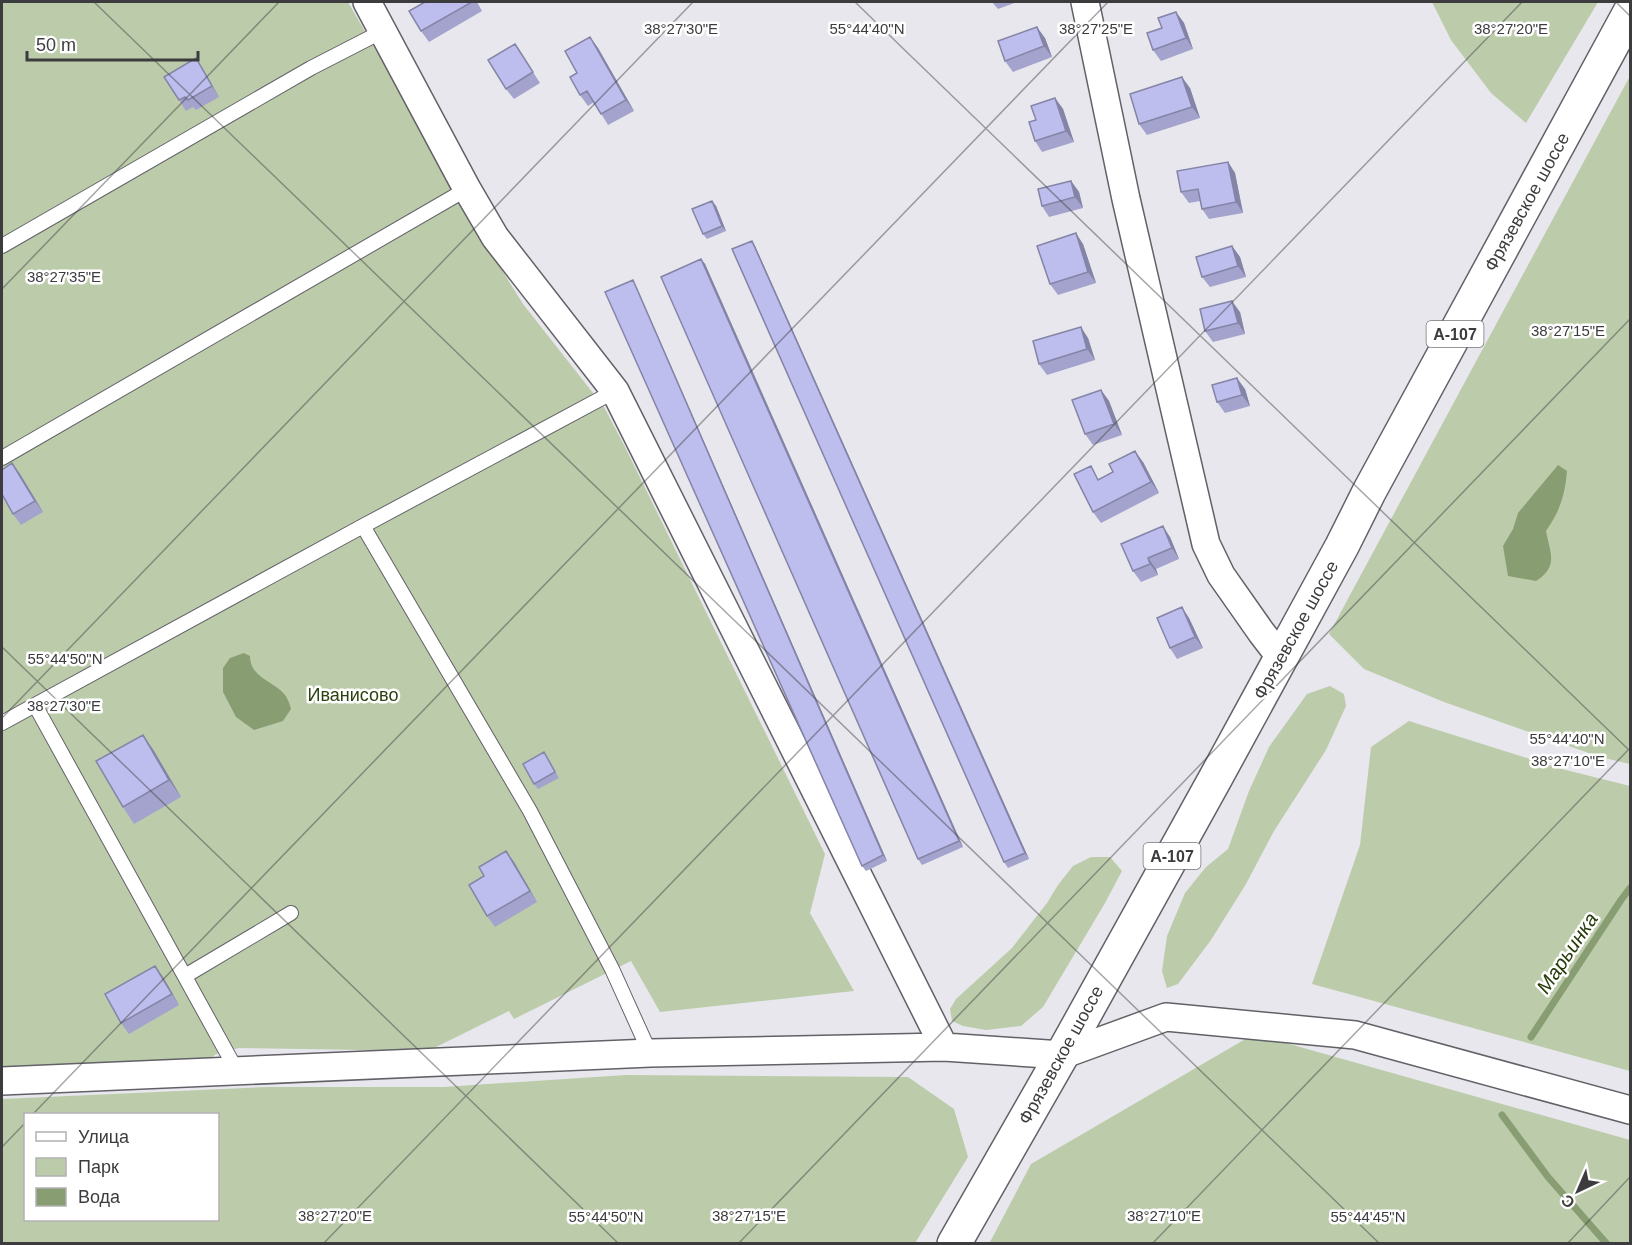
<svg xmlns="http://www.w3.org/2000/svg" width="1632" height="1245" font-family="Arial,sans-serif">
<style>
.green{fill:#bcccab;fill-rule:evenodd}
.water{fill:#889d71}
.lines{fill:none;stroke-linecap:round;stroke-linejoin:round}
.stream{stroke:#889d71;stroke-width:7}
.service-casing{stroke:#616167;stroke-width:16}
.minor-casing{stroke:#616167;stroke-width:30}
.trunk-casing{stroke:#616167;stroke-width:36}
.service{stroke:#fff;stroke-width:14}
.minor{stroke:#fff;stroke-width:27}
.trunk{stroke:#fff;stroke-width:33}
.wall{fill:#a3a3cd}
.shaded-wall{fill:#8484a7}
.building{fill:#bdbdee;stroke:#8484a7;stroke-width:1.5}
.ticks{fill:none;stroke:#3c3c3f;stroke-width:1.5;stroke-opacity:0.45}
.labels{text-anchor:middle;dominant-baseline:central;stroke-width:5;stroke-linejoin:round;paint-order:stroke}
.shield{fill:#fff;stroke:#767679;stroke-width:1.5}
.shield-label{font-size:16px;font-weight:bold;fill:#3c3c3f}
.street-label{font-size:18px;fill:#3c3c3f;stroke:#fff}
.park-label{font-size:18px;fill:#2c410f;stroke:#fff}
.water-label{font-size:20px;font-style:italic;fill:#263b07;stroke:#fff}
.ticks-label{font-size:15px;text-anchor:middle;fill:#3c3c3f;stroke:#fff;stroke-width:5;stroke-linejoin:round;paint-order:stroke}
</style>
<rect width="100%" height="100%" fill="#e7e7ed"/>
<path class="green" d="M2 2H348L419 125 450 187 523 304 604 407 624 445 825 854 810 913 854 991 660 1012 631 961 514 1019 509 1011 428 1051 239 1048 216 1054 207 1061 2 1072Z
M1432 2H1598L1526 123 1491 93 1451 40Z
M1630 76V764L1600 757 1444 702 1364 669 1329 634Z
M1330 686 1344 694 1346 706 1326 750 1274 831 1246 884 1211 940 1178 984 1167 988 1162 971 1167 936 1185 893 1206 867 1228 849 1249 791 1269 747 1307 694Z
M1409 721 1562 769 1630 786V1071L1312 984 1360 845 1371 747Z
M1091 857H1110L1122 871 1105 903 1043 1007 1021 1026 986 1030 963 1026 952 1021 950 1009 956 999 1012 948 1047 903 1058 885 1073 866Z
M1254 1034 1630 1140V1243L989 1244 1031 1164Z
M626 1075 908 1077 954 1109 968 1157 915 1243H2V1099L267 1087H443ZM218 1114V1220H26V1114Z"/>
<path class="water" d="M1558 465 1567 471C1565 495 1560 511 1546 531 1550 553 1559 566 1536 581L1508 576 1503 546 1513 529 1518 513Z
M244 653 250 656C250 678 274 681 285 695 288 699 290 705 291 709L283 721 254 730 236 717 223 692V668L230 658Z"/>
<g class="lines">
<path class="stream" d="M1531 1037 1621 900 1630 888
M1502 1115 1548 1177 1607 1244"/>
<defs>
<path id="service" d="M2 246 311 68 383 31
M2 458 467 189
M363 526 530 811 612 969 650 1053
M35 705 237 1071
M2 723 363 526 615 391
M185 976 291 913"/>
<path id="minor" d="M367 2 467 189 495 237 615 391 944 1047
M1085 2 1126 199 1206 544 1221 575 1261 632 1281 658
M2 1081 650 1053 944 1047 1062 1055 1166 1017 1355 1035 1630 1110"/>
<path id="trunk" d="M954 1244 1062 1055 1215 779 1342 546 1369 492 1630 12"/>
</defs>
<use href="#service" class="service-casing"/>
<use href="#minor" class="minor-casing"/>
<use href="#trunk" class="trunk-casing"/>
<use href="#service" class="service"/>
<use href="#minor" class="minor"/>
<use href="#trunk" class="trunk"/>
</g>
<path class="wall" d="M425 2H477L482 11 429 42 421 31Z
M992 2H1017L998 9Z
M1176 12 1184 23 1193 49 1161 61 1153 50 1162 28Z
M590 37 598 48 634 111 608 125 594 102 588 106 580 95 577 73Z
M1045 38 1052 57 1013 72 1005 61Z
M515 44 540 83 514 99 506 89Z
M196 58 203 69 219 97 196 110 193 107 186 111 179 100Z
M1190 88 1200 118 1147 135 1139 124Z
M1055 98 1063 109 1074 142 1042 152 1035 141 1036 120Z
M1228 162 1235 173 1243 213 1209 219 1202 209 1200 201 1189 203 1181 192Z
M1071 181 1079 192 1083 208 1049 217 1042 206Z
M712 201 716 206 726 231 707 239 703 234Z
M752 241 755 246 1029 859 1008 868 1004 862Z
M1083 244 1096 283 1058 295 1050 284Z
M1232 246 1240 257 1246 277 1210 287 1202 277Z
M701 259 705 264 963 847 922 865 918 859Z
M636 286 887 861 866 871 862 866Z
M1240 312 1245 334 1213 342 1205 331Z
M1088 338 1095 360 1047 375 1039 364Z
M1245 389 1250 406 1225 413 1217 402Z
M1101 390 1109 401 1122 435 1093 445 1085 434Z
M1143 462 1159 493 1101 523 1093 512Z
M12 463 20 474 43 512 21 525 13 514Z
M1170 537 1179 559 1156 569 1158 575 1141 582 1133 571Z
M1189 618 1203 648 1177 659 1170 648Z
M143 735 154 751 181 797 134 824 123 807Z
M548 758 559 778 538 789 534 784Z
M506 851 514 862 537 902 495 927 487 916 484 876Z
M163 977 179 1005 129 1034 121 1023Z"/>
<path class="shaded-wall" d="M1176 12 1184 23 1193 49 1186 38Z
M1037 27 1045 38 1052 57 1044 46Z
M590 37 598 48 634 111 626 100Z
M196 58 203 69 219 97 212 86Z
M1182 77 1190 88 1200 118 1192 107Z
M1055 98 1063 109 1074 142 1066 131Z
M1228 162 1235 173 1243 213 1236 202Z
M1071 181 1079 192 1083 208 1075 197Z
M712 201 716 206 726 231 722 226Z
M1076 233 1083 244 1096 283 1088 272Z
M752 241 755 246 1029 859 1025 853Z
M1232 246 1240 257 1246 277 1238 266Z
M701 259 705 264 963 847 959 841Z
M633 280 636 286 887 861 883 855Z
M1232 301 1240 312 1245 334 1238 323Z
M1081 327 1088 338 1095 360 1087 349Z
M1237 378 1245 389 1250 406 1242 395Z
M1101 390 1109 401 1122 435 1114 424Z
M1135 451 1143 462 1159 493 1151 482Z
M12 463 20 474 43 512 35 501Z
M1163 526 1170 537 1179 559 1172 548Z
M1148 558 1156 569 1158 575 1150 564Z
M1182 607 1189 618 1203 648 1195 637Z
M143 735 154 751 181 797 169 780Z
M506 851 514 862 537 902 530 891Z
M155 966 163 977 179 1005 172 994Z"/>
<path class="building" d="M425 2H472L421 31 409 11Z
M1176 12 1186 38 1153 50 1147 33 1162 28 1158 18Z
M1037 27 1044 46 1005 61 998 41Z
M590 37 626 100 601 114 587 91 580 95 570 77 577 73 565 51Z
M515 44 533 72 506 89 488 60Z
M196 58 212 86 188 100 185 97 179 100 164 77Z
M1182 77 1192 107 1139 124 1130 94Z
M1055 98 1066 131 1035 141 1029 122 1036 120 1031 106Z
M1228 162 1236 202 1202 209 1198 189 1181 192 1177 171Z
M1071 181 1075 197 1042 206 1038 189Z
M712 201 722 226 703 234 692 209Z
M1076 233 1088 272 1050 284 1037 246Z
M752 241 1025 853 1004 862 732 249Z
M1232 246 1238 266 1202 277 1196 257Z
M701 259 959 841 918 859 661 277Z
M633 280 883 855 862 866 605 292Z
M1232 301 1238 323 1205 331 1200 309Z
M1081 327 1087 349 1039 364 1033 341Z
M1237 378 1242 395 1217 402 1212 385Z
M1101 390 1114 424 1085 434 1072 400Z
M1135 451 1151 482 1093 512 1074 474 1091 466 1098 480 1113 472 1109 464Z
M12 463 35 501 13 514 2 494V470Z
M1163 526 1172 548 1148 558 1150 564 1133 571 1121 544Z
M1182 607 1195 637 1170 648 1157 618Z
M143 735 169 780 123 807 96 761Z
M544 752 555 772 534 784 523 764Z
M506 851 530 891 487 916 469 885 484 876 479 867Z
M155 966 172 994 121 1023 105 994Z"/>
<path class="ticks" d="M94 2 1380 1244M855 2 1630 751M1616 2 1630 16M2 289 279 2M2 647 619 1244M2 718 693 2M33 1114 1108 2M2 1147 26 1122M323 1244 1522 2M738 1244 1630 319M1152 1244 1630 748M1567 1244 1630 1177"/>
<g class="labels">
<g class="shield">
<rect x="1426.5" y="321" width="57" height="26" rx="4.5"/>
<rect x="1143.5" y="843" width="57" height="26" rx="4.5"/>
</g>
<g class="shield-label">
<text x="1455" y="334">А-107</text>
<text x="1172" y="856">А-107</text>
</g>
<g class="street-label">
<text transform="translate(1527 202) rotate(-61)">Фрязевское шоссе</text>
<text transform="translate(1296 630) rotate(-61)">Фрязевское шоссе</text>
<text transform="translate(1061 1055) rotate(-61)">Фрязевское шоссе</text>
</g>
<g class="park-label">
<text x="353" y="695">Иванисово</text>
</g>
<g class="water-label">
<text transform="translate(1567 953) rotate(-56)">Марьинка</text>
</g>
</g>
<g class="ticks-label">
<text x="867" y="34">55°44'40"N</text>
<text x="1511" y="34">38°27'20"E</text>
<text x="681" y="34">38°27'30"E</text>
<text x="1096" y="34">38°27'25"E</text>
<text x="64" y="282">38°27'35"E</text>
<text x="1568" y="336">38°27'15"E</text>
<text x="65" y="664">55°44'50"N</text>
<text x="64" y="711">38°27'30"E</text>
<text x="1567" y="744">55°44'40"N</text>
<text x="1568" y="766">38°27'10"E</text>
<text x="335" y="1221">38°27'20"E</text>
<text x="749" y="1221">38°27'15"E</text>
<text x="1164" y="1221">38°27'10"E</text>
<text x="606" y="1222">55°44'50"N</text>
<text x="1368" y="1222">55°44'45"N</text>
</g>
<rect width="1632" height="1245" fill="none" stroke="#3c3c3f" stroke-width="6"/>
<rect x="24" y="1113" width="195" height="108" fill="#ffffff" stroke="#b1b1b2" stroke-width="1.5"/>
<rect x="36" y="1132" width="30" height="9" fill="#ffffff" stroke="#b1b1b2" stroke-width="1.5"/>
<text x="78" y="1143" font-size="18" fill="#3c3c3f">Улица</text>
<rect x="36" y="1158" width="30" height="18" fill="#bcccab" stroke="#b1b1b2" stroke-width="1.5"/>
<text x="78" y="1173" font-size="18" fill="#3c3c3f">Парк</text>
<rect x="36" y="1188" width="30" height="18" fill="#889d71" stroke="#b1b1b2" stroke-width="1.5"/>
<text x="78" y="1203" font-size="18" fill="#3c3c3f">Вода</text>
<g transform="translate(1578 1191) rotate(224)" stroke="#ffffff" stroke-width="4.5" paint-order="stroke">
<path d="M0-4.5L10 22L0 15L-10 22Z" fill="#3c3c3f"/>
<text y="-9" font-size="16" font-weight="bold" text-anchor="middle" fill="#3c3c3f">С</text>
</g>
<path d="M27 51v9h171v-9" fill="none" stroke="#3c3c3f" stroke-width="3"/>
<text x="36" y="51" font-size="18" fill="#3c3c3f" stroke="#ffffff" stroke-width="4.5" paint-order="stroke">50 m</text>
</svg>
